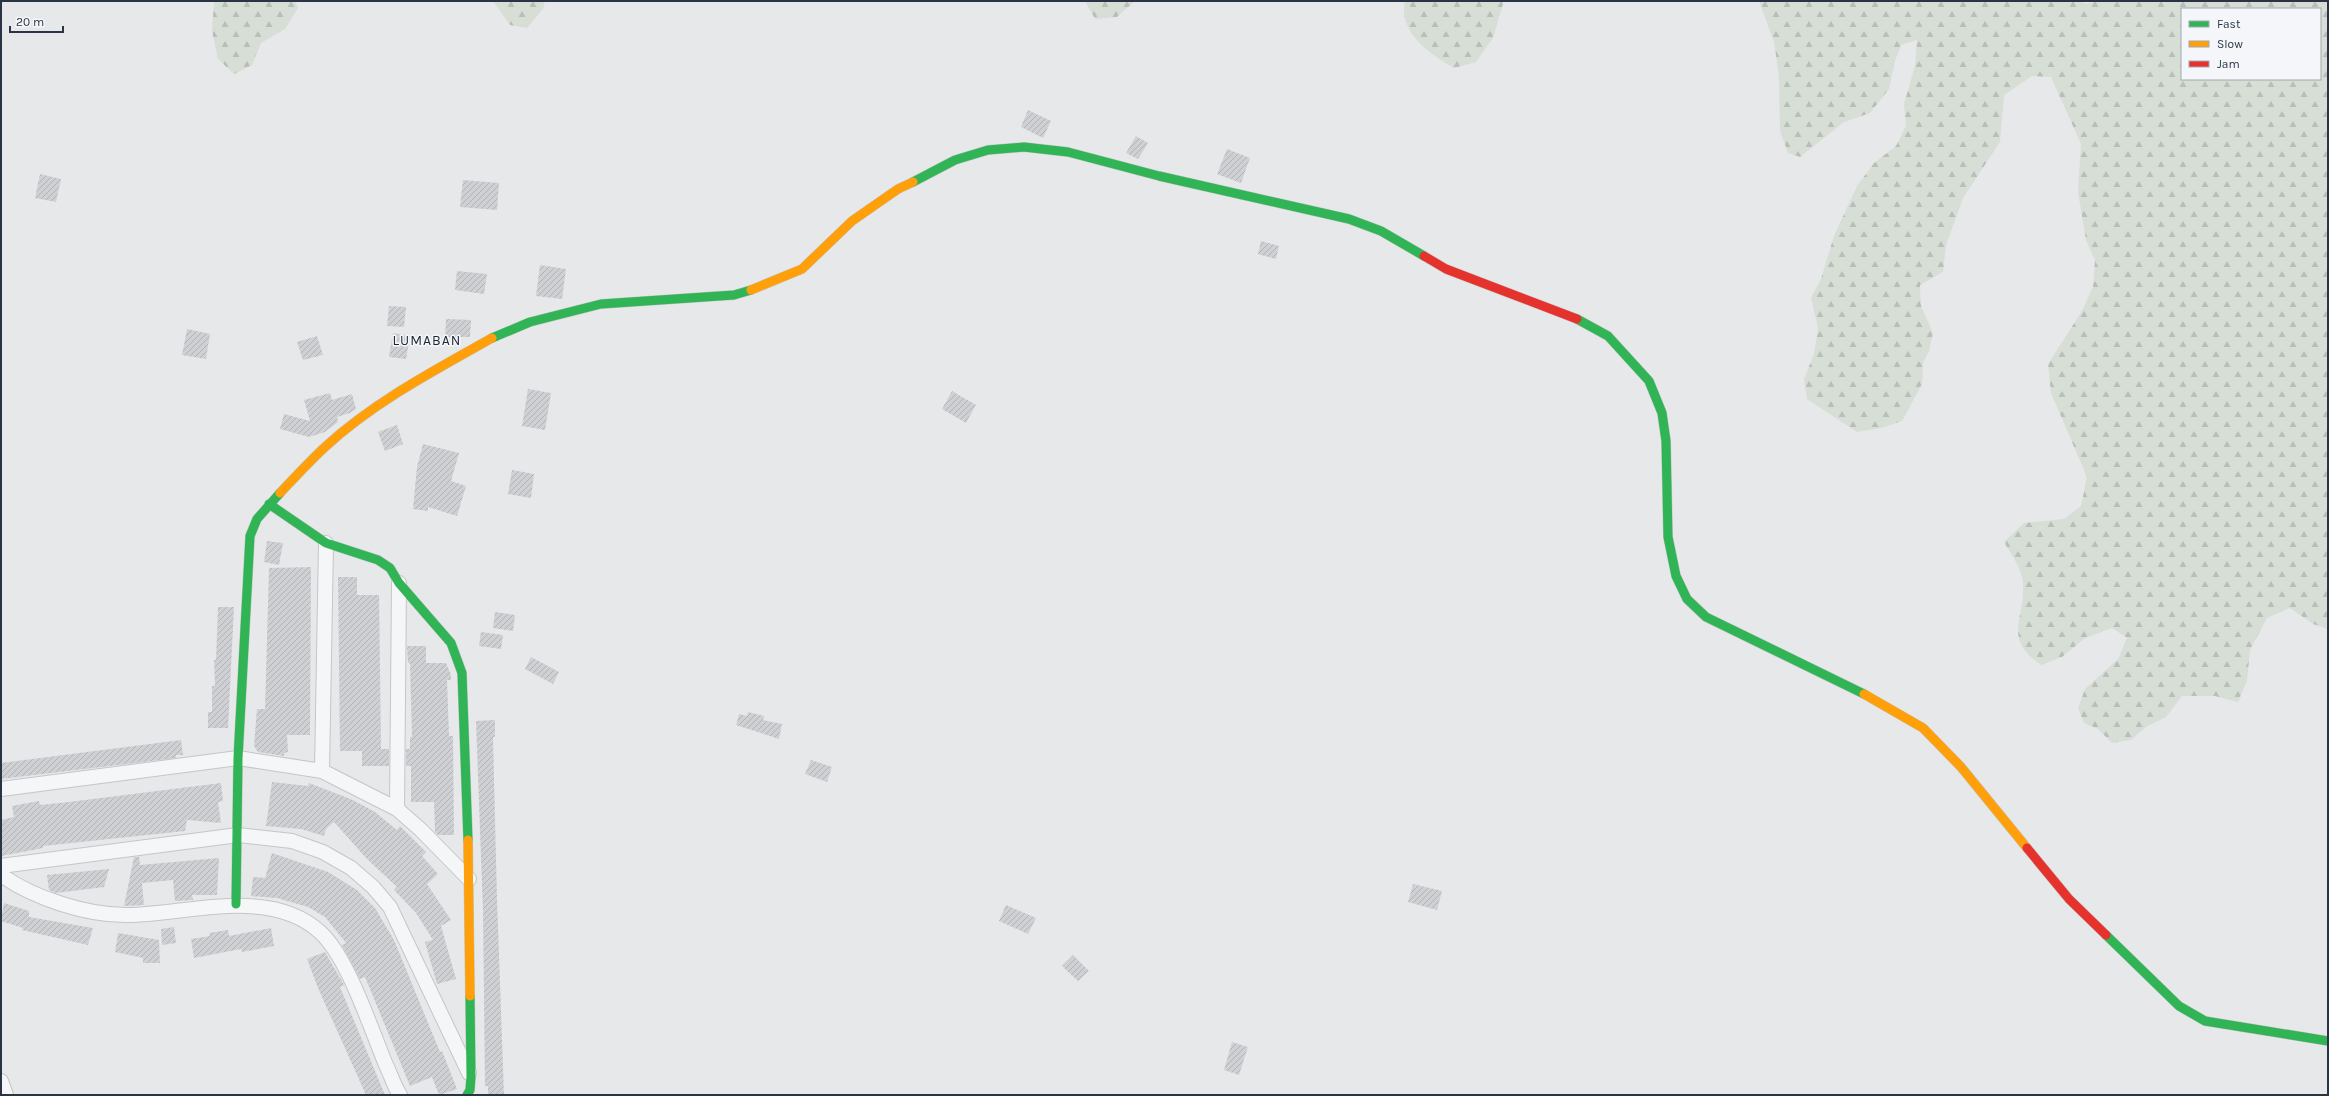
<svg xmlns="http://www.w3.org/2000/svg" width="2329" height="1096" font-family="Karla,sans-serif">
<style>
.forest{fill:url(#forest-firs);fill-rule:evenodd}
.building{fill:url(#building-hatch)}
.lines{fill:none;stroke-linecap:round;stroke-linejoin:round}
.street-casing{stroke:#c4c6c8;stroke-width:16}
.fast-casing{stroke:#c4c6c8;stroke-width:10}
.slow-casing{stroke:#c4c6c8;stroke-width:10}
.jam-casing{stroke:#c4c6c8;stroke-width:10}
.street{stroke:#f5f6f7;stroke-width:14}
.fast{stroke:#30b455;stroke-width:9}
.slow{stroke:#ff9f0a;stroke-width:9}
.jam{stroke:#e5322d;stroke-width:9}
.labels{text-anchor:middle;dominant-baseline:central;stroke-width:3;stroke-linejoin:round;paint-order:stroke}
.neighbourhood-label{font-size:14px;letter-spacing:1px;fill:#1d2536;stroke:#f4f6f9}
</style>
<defs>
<pattern id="forest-firs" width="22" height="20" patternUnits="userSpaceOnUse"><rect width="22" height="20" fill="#d6ded6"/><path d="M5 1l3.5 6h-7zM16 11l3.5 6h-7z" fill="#b8bfb9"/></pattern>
<pattern id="building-hatch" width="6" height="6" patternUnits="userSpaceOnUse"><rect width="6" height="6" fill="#ced0d3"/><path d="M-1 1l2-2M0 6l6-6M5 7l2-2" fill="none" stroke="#b1b3b6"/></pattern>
</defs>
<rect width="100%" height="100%" fill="#e6e8ea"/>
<path class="forest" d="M214 1H295L298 8 285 29 261 43 252 65 234 74 218 59 212 31Z
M493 1H545L543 9 527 28 510 25Z
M1085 1H1135L1117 17 1095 19Z
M1405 1H1503V4L1493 38 1476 62 1454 68C1430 54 1398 33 1405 1Z
M1759 1H2079L2086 4 2097 1H2328V629L2313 624 2290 608 2267 618 2250 650 2247 681 2238 702 2215 696H2182L2166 717 2146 727 2131 740 2112 743 2098 729 2084 723 2078 708 2085 689 2118 659 2127 638 2112 628 2085 638 2062 657 2041 665C2002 637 2025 621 2023 584 2023 570 2011 554 2004 542L2024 523 2064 519 2081 506 2087 477 2051 393 2048 364 2082 311 2093 287 2095 260 2086 240 2078 192 2081 144 2051 77 2032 76 2004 95 2000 142 1963 198 1946 245 1943 272 1920 285 1921 306 1933 333 1929 351 1923 363 1922 384 1902 421 1881 428 1857 432 1807 399 1804 379 1814 354 1818 328 1811 298 1821 279 1834 236 1857 186 1874 163 1896 146 1906 126 1904 104 1915 66 1917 40 1901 45 1895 61 1889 89 1870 113 1844 122 1800 157 1788 153 1780 131 1779 76 1774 42ZM2182 9H2320V79H2182Z"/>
<path class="building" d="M1028 110 1051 121 1043 138 1021 127Z
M1136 136 1148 143 1138 159 1126 153Z
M1227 149 1250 158 1241 183 1217 174Z
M40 174 61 179 56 202 35 198Z
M463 180 499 183 497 210 460 207Z
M1261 241 1279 246 1276 259 1258 254Z
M540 265 566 269 562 299 536 296Z
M457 271 487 274 484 294 455 290Z
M389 306 406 307 404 327 387 326Z
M446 319 471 320 470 337H445Z
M187 329 210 334 206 359 182 355Z
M393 333 410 336 406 359 389 357Z
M317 336 323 355 303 360 297 342Z
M528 389 551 393 545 430 522 426Z
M952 391 976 405 966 423 942 409Z
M330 393 332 400 352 394 356 409 350 413 337 417 338 422 325 432 309 437 280 429 284 414 310 421 304 400Z
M397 425 403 444 385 451 378 432Z
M423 444 459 453 451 481 466 486 457 516 428 507V511L413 509 417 467Z
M512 470 534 474 531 498 508 494Z
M267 541 283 543 279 565 264 562Z
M311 567 310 735H287L288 752 284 753V756L258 752 254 746 257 709H265L269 568Z
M338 577H357V595H379L381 749H389V766H362V751H340Z
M218 607H234L228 728H208V712H212V686H215L214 660H216Z
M495 612 515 615 513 631 493 628Z
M481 632 503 635 501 649 479 646Z
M407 646H426V663H446L451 675V680H447L449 736H453L454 835H438L435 832 434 802H411V766H406V749H410V737H412L410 663H408Z
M531 657 559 672 553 684 525 669Z
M748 712 764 716 763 720 782 724 779 739 736 725 739 714 747 716Z
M495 720V737H493L497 899 504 1095H488V1086H485L483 911 476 721Z
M181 740 183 755H176V758L1 779V763Z
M811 760 832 767 827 782 805 774Z
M272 782 308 786 309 783 353 800 375 812 397 830 400 826 426 852 422 856 438 874 427 884 451 920 441 926 456 979 437 984 425 942 433 940 416 913 394 890 397 887 367 859 334 822 326 829 324 836 301 829 266 826Z
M221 783 223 801 218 802 221 823 187 820 185 831 43 846V848L1 856V820L14 817 12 806 39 801 40 805 69 802Z
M272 853 328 872 357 890 375 908 394 940 440 1052 442 1051 457 1089 439 1095 432 1077 410 1086 365 977 360 979 342 945 346 943 325 917 308 907 277 898 251 896 253 877 265 878Z
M134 857H139L140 865 219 858 217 895H192L193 900 175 901 173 880 142 883 144 905 124 906Z
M109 869 104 887 56 893 49 890 47 875Z
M1413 884 1442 891 1437 910 1408 902Z
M4 903 29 911V917L93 928 88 945 22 930 23 928 1 921Z
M1006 905 1036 918 1028 934 999 921Z
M174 927 176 943 162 945 161 929Z
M271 928 274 946 242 952 241 949 194 958 191 939 210 936 209 933 228 930 229 936Z
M118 933 159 940 160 963H143V958L115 952Z
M325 952 344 985 340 987 385 1095H366L318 988 307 959Z
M1073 955 1089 971 1078 981 1062 966Z
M1232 1042 1248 1047 1239 1075 1224 1070Z"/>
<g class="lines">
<defs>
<path id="street" d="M322 771 326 543
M1 789 238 758 322 771 397 809 421 830 469 879
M397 809 399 583
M1 866 238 835 292 841 323 852 351 868 373 887 390 907 469 1073
M1 875C33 898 88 916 129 915 188 914 272 886 321 933 348 958 371 1029 386 1065 391 1075 394 1086 400 1095
M1 1081 6 1095"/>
<path id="fast" d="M913 182 955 160 988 150 1024 147 1068 152 1159 176 1349 219 1381 231 1424 256
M1577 319 1608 336 1649 381 1662 413 1666 441 1668 537 1676 576 1687 599 1706 617 1864 694
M492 338 530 322 601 304 734 295 751 290
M269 504 326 543 378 560 390 568 399 583 451 643 462 673 468 840
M236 904 238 758 250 536 257 519 280 493
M2106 935 2179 1006 2205 1021 2328 1041
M467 1095 470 1090 471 1077 470 996"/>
<path id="slow" d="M751 290 802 269 852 221 898 189 913 182
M280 493C295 477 310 461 325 447 374 402 435 370 492 338
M1864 694 1923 728 1961 767 2027 848
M468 840 470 996"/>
<path id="jam" d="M1424 256 1446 269 1577 319
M2027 848 2069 899 2106 935"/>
</defs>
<use href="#street" class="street-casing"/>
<use href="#fast" class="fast-casing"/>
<use href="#slow" class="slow-casing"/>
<use href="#jam" class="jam-casing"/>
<use href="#street" class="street"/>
<use href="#fast" class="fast"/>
<use href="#slow" class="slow"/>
<use href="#jam" class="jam"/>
</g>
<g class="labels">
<g class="neighbourhood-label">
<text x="427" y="340">LUMABAN</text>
</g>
</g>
<rect width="2329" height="1096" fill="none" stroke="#2b3445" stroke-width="4"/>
<rect x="2181" y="8" width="140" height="72" fill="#f4f6f9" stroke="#a4a8b1"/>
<rect x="2189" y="21" width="20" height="6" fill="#30b455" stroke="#a4a8b1"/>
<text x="2217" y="28" font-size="12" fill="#2b3445">Fast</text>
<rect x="2189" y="41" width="20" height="6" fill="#ff9f0a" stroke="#a4a8b1"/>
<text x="2217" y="48" font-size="12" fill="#2b3445">Slow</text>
<rect x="2189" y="61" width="20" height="6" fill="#e5322d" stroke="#a4a8b1"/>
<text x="2217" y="68" font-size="12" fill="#2b3445">Jam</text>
<path d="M10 26v6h53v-6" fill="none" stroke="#2b3445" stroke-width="2"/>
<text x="16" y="26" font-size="12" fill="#2b3445" stroke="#f4f6f9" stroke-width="3" paint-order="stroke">20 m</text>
</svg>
